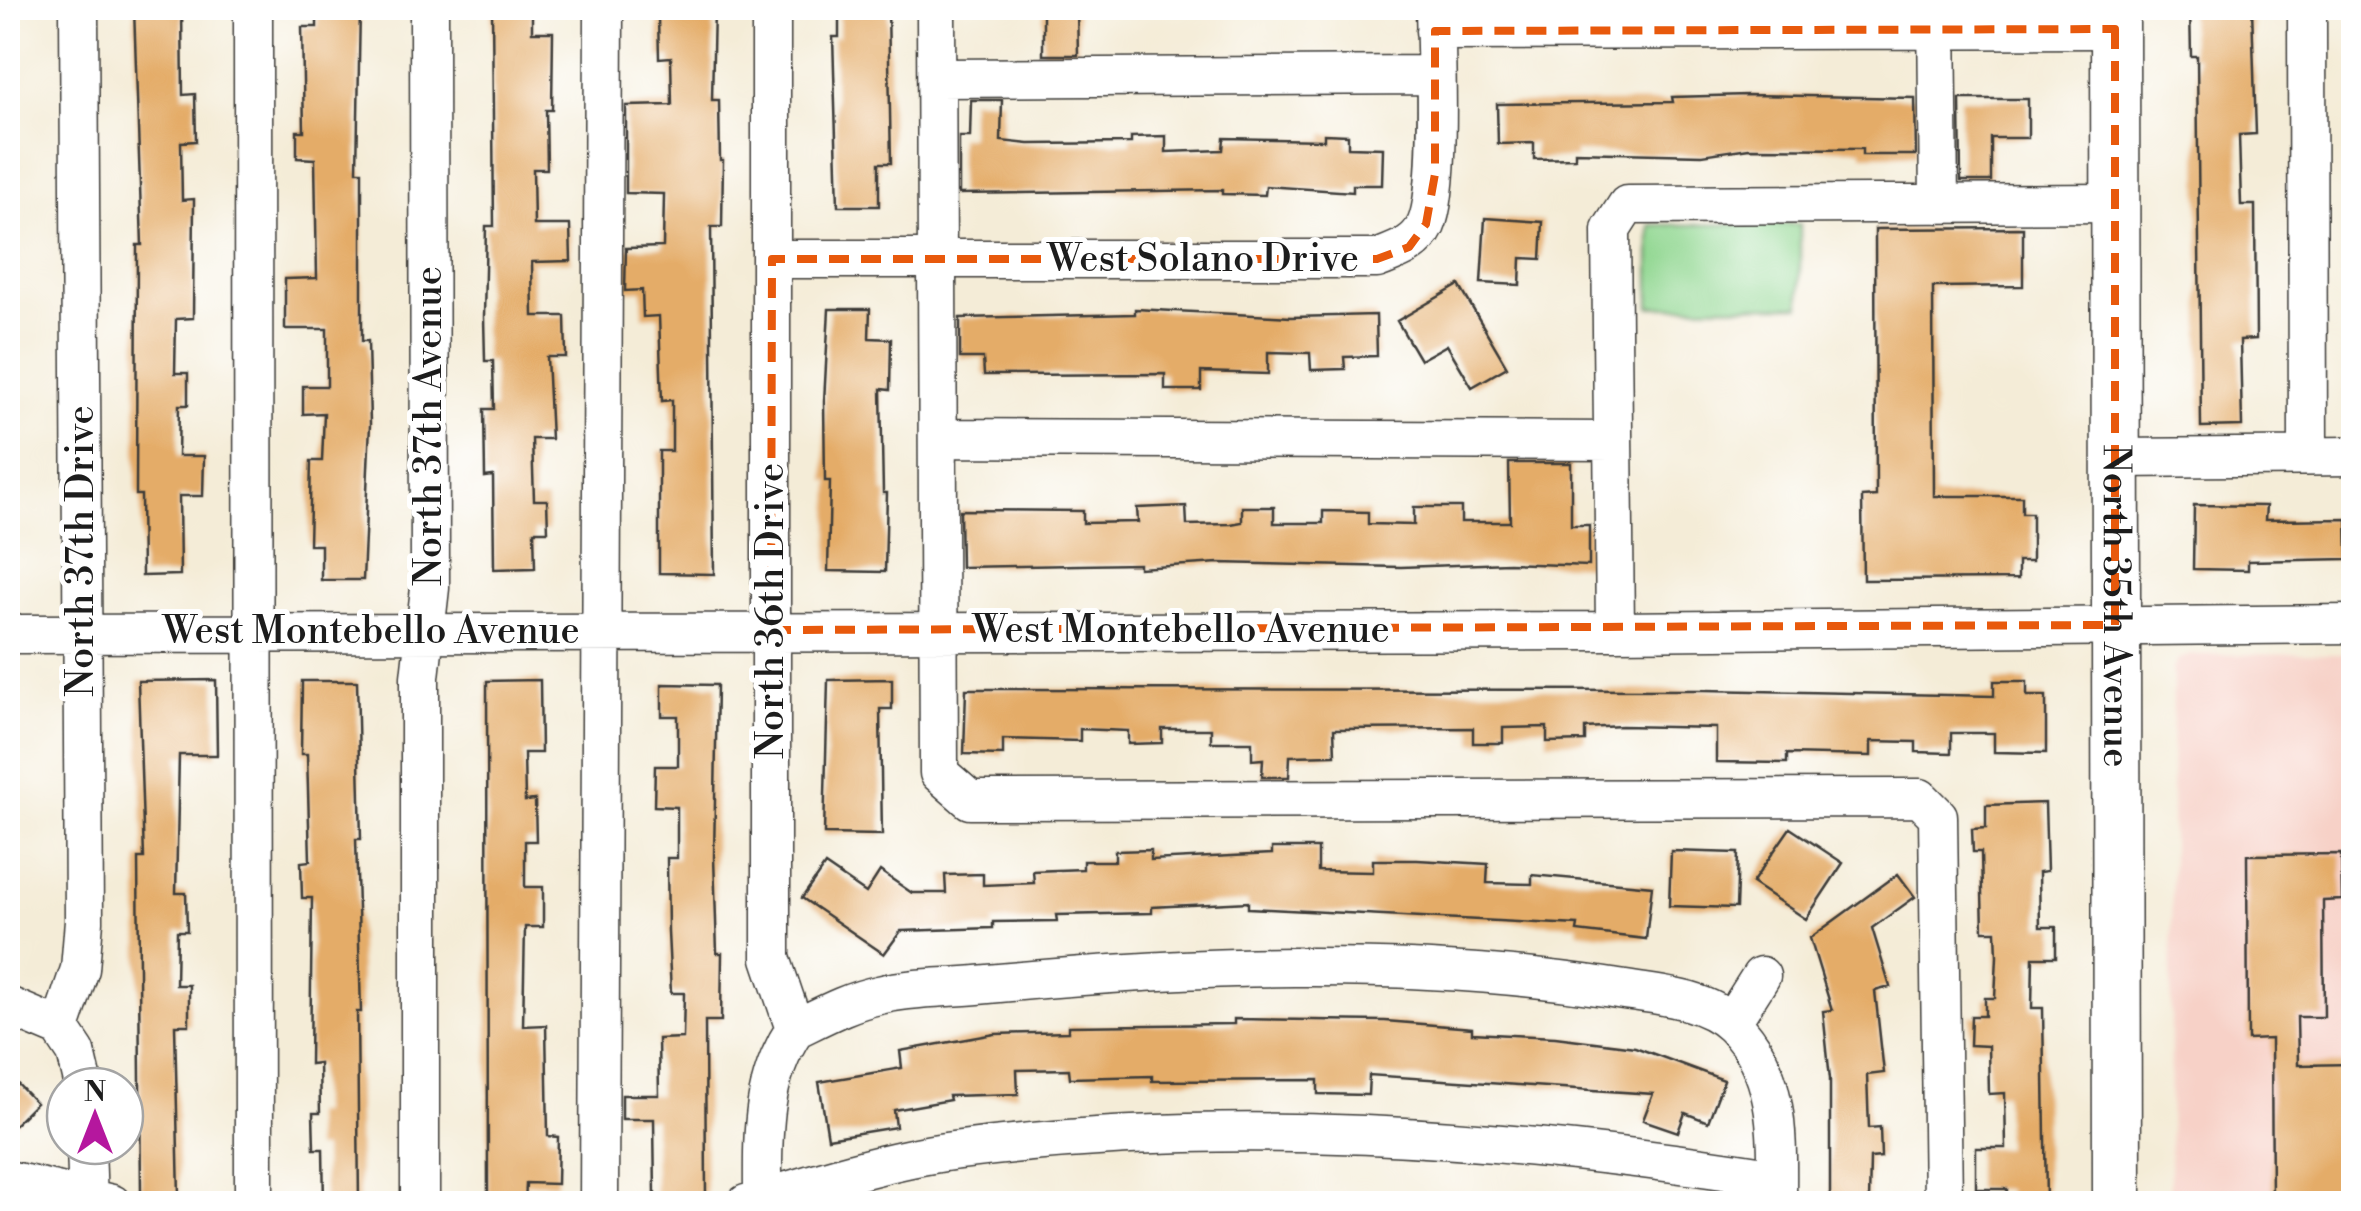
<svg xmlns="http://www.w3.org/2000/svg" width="2361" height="1211" font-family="'Libre Bodoni',serif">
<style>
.built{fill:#f7d1c7}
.green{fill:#91d791;stroke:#567a56;stroke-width:2.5}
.building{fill:#e4ac67}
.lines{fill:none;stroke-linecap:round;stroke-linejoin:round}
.minor-casing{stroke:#3c3b38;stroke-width:41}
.major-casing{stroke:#3c3b38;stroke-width:51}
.minor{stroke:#fff;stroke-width:38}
.major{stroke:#fff;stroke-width:48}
.marked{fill:none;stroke:#e8590c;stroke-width:8;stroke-dasharray:20 12;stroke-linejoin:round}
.labels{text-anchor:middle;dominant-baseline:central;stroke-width:10;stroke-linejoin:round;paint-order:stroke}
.street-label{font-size:38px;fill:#1c1c1c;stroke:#fff}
</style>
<rect width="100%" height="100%" fill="#fff"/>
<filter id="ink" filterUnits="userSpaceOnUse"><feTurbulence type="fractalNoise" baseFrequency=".01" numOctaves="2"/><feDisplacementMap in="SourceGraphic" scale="20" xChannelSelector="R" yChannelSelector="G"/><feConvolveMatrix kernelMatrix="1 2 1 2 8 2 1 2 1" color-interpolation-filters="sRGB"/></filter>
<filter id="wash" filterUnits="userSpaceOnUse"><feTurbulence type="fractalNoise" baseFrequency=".0048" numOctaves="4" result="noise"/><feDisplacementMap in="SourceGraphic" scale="40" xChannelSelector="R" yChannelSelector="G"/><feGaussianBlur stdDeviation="2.25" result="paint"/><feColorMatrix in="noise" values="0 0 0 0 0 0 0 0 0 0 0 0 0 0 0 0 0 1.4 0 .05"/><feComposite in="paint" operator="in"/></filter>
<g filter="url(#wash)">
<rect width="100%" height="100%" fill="#f4ecd7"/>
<path class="built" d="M2353 654V1203L2170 1204 2173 668 2179 659 2193 655Z"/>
<path class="green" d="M1800 224V306L1650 307V225Z"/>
<g id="blocks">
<path class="building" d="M134 8H182L183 95 195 94 196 141 181 142 182 200 194 199 193 318 176 319 175 373H188V405H179L178 456H204L203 496H179L180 575 142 576 141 495H136L137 245H142Z
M317 8H360L357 171H362V341H368L370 424 363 580H321V545H309L311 461H322L324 413 303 414V386H327V329H285V279L317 278 315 159 297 158V131H304L302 27H317Z
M492 8H532V32H553L552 110H546L547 169H533L534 225H570L571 261 532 262 533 316H565L566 357H547L551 439H532L534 500H547L548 531H534L535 568 494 569 493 476 485 477 484 409H494L493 361H485L484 317 486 226H494Z
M674 8H714L712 100H719L720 160H723L722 227H711L714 574 659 573V451H672V400L662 401 659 316 643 317 642 290 625 291 626 248 663 247 664 194 626 193V106L672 105 671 57 659 58 658 17H674Z
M839 8H888L891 163H879V206H838L833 37H839Z
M1043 8H1077L1078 55H1043Z
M2190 8H2252L2256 134 2239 135 2241 205H2255L2256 339 2240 340 2242 426 2201 427 2197 56H2191Z
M1748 95 1915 98 1916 155H1862V149L1749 148 1702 155 1575 152V158L1534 159V143L1498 144 1497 104 1673 102 1672 97Z
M1960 99H2028V138H1991V181H1961Z
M971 100H1002L1001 141 1029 144 1131 143V137L1166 136V152L1223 150 1224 138 1324 140V134L1348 135V147L1383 148 1382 185H1353V192L1266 186 1265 195 1222 194V190L959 194V137H970Z
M1485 218 1543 222 1541 259 1521 258 1520 285 1481 283Z
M2023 228V286L1933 287 1934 496H2022V513H2032V561H2018V579L1863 580 1862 497 1876 496 1875 229Z
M1459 285 1507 367 1472 387 1447 345 1420 360 1397 321Z
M829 309H870L869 338 891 339 890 390 881 389 883 493H887L885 572 828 571 830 481H825L824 402Z
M1135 309 1291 317 1376 315 1377 356 1344 357 1345 369 1311 370 1310 353 1268 352V374L1201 372V390H1165V374L984 375 983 358H960V318L1135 314Z
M1509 463H1571V525H1589V566L1509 563 1401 567 1219 563 1139 568V564L961 567 960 510 1083 511V523L1138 522 1137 508 1186 506 1187 525 1231 524 1242 522V507H1274V523H1323V511L1368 512V524L1414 525V507H1461V522H1510Z
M2194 505 2266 506 2265 520 2347 519 2348 559 2248 561V570L2193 569Z
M892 679V709H880L882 835 824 834 828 680Z
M216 680 217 755H179L176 893H186L187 931H177L176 985H189V1025H175L179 1197 141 1196 138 858H144L138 681Z
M540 680 541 753H524L525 801 535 800 536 841H525V887H543V927H525L523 1026 546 1025 548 1136 558 1137 557 1184 526 1183 525 1204H488L487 681Z
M302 681H357L361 839H356L361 1012H357L359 1204H324L323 1149H314L313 1113H320L319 1063 310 1064 312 898H302L301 862 310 861 307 754H301Z
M1994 681H2027V696H2046V753L1994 752V733H1951V753L1916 752V742L1871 741V756L1787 754V763L1716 762V728L1622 726 1585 728V741L1547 742V727L1503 728V743H1473V728L1334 729 1335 755 1290 756 1289 777H1262L1263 759 1252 760V742H1211V729H1162V743L1128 744V731L1080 729V741L1003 739V755L964 754 966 689 1704 690 1994 696Z
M662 684 717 685 714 857 717 953H722L721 1021H705L706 1198H655L654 1119H622V1095H659L658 1039 683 1038 684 993H671L668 932 667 858H677V807L654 806 655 766H678V716H662Z
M2045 803 2047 871 2039 872 2040 927H2056V957H2033L2032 1008H2043L2046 1204H2007V1189H1976V1148H2006L2005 1093 1989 1094 1988 1046 1970 1045 1971 1016H1985V998H1995L1997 956 1996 931H1983L1981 852H1973L1972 829 1986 828V805Z
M1790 828 1843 863 1806 919 1752 883Z
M1272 848H1318V871L1373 872V860H1417L1488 864 1487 883 1532 884V875L1652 886 1646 939 1577 931 1578 925 1248 908V902L1152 907V913L1056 915 1057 921 993 922V928L901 931 884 954 802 898 825 865 866 893 880 871 912 893H946L945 875 983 874V885L1034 883 1033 871 1083 869V861H1115V851L1151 850V860L1272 854Z
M1671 851 1738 853 1736 908 1669 906Z
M2341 854 2342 900 2323 901 2324 1017H2297L2298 1065 2354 1064V1204H2272L2271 1039 2248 1040 2247 855Z
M1898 874 1915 897 1872 928 1890 987 1875 991 1884 1073 1867 1075 1869 1128 1880 1127 1881 1157 1870 1158 1869 1204H1830V1079L1823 1011 1832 1010 1810 938Z
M1234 1019 1385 1021 1472 1028V1033L1555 1037 1635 1047 1724 1080 1708 1122 1685 1113 1678 1132 1643 1120 1653 1094 1369 1075 1368 1095 1318 1094V1080L1152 1081V1076L1070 1078 1069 1069 1017 1070 1018 1094 949 1096 950 1100 894 1110 896 1127 828 1138 819 1082 902 1068 900 1051 995 1034 1068 1032V1026L1234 1024Z
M8 1074 36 1103 8 1131Z"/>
</g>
</g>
<g filter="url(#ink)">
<use href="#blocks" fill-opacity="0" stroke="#3c3b38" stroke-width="2.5"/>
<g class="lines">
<defs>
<path id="minor" d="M79 8 84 921 80 969 60 1028 76 1052 84 1086
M253 8 254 1204
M936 8 939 773 970 800 1920 798 1938 816 1943 1204
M1937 8 1939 204
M2307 8 2308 456
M1435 31 2115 29
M937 78 1434 75
M772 259H1377C1397 251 1416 246 1426 225 1442 189 1436 53 1435 8
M939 438 1613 441
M2115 458 2354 456
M1615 631 1611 230 1627 205 2114 203
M8 634 1615 631 2354 624
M8 1006 60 1028
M1731 1023 1761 976
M795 1029C822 1016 849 1001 879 995 910 987 945 988 977 985 1188 965 1400 956 1612 988 1651 995 1703 996 1733 1025 1782 1073 1777 1141 1777 1204
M86 1146 88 1204
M8 1180 112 1204
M420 1204V677L430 588 429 8
M599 1204 604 8
M746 1204C807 1185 889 1159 952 1151 1227 1115 1504 1135 1777 1178
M763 1204C763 1141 759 1083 795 1029L771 958V8"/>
<g id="major">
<path id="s1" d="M2115 8 2117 1204"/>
</g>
</defs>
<use href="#minor" class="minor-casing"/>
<use href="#major" class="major-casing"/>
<use href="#minor" class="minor"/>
<use href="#major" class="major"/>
</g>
</g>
<path class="marked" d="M2115 29V625L771 630 772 259H1377L1409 247 1426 224 1435 174V31Z"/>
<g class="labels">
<g class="street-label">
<text x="1203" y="259">West Solano Drive</text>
<text transform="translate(429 426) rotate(-90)">North 37th Avenue</text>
<text transform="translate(81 551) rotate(-90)">North 37th Drive</text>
<text stroke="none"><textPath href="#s1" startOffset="598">North 35th Avenue</textPath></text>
<text transform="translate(771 611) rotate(-90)">North 36th Drive</text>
<text x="1181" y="630">West Montebello Avenue</text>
<text x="371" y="631">West Montebello Avenue</text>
</g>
</g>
<rect width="2361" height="1211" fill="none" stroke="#fff" stroke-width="40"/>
<g transform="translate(95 1116)"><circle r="48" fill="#ffffff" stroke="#a4a4a4" stroke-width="2.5"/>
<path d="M0-8L18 38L0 25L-18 38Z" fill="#b5179e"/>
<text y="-15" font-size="28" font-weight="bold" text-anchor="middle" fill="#1c1c1c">N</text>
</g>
</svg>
